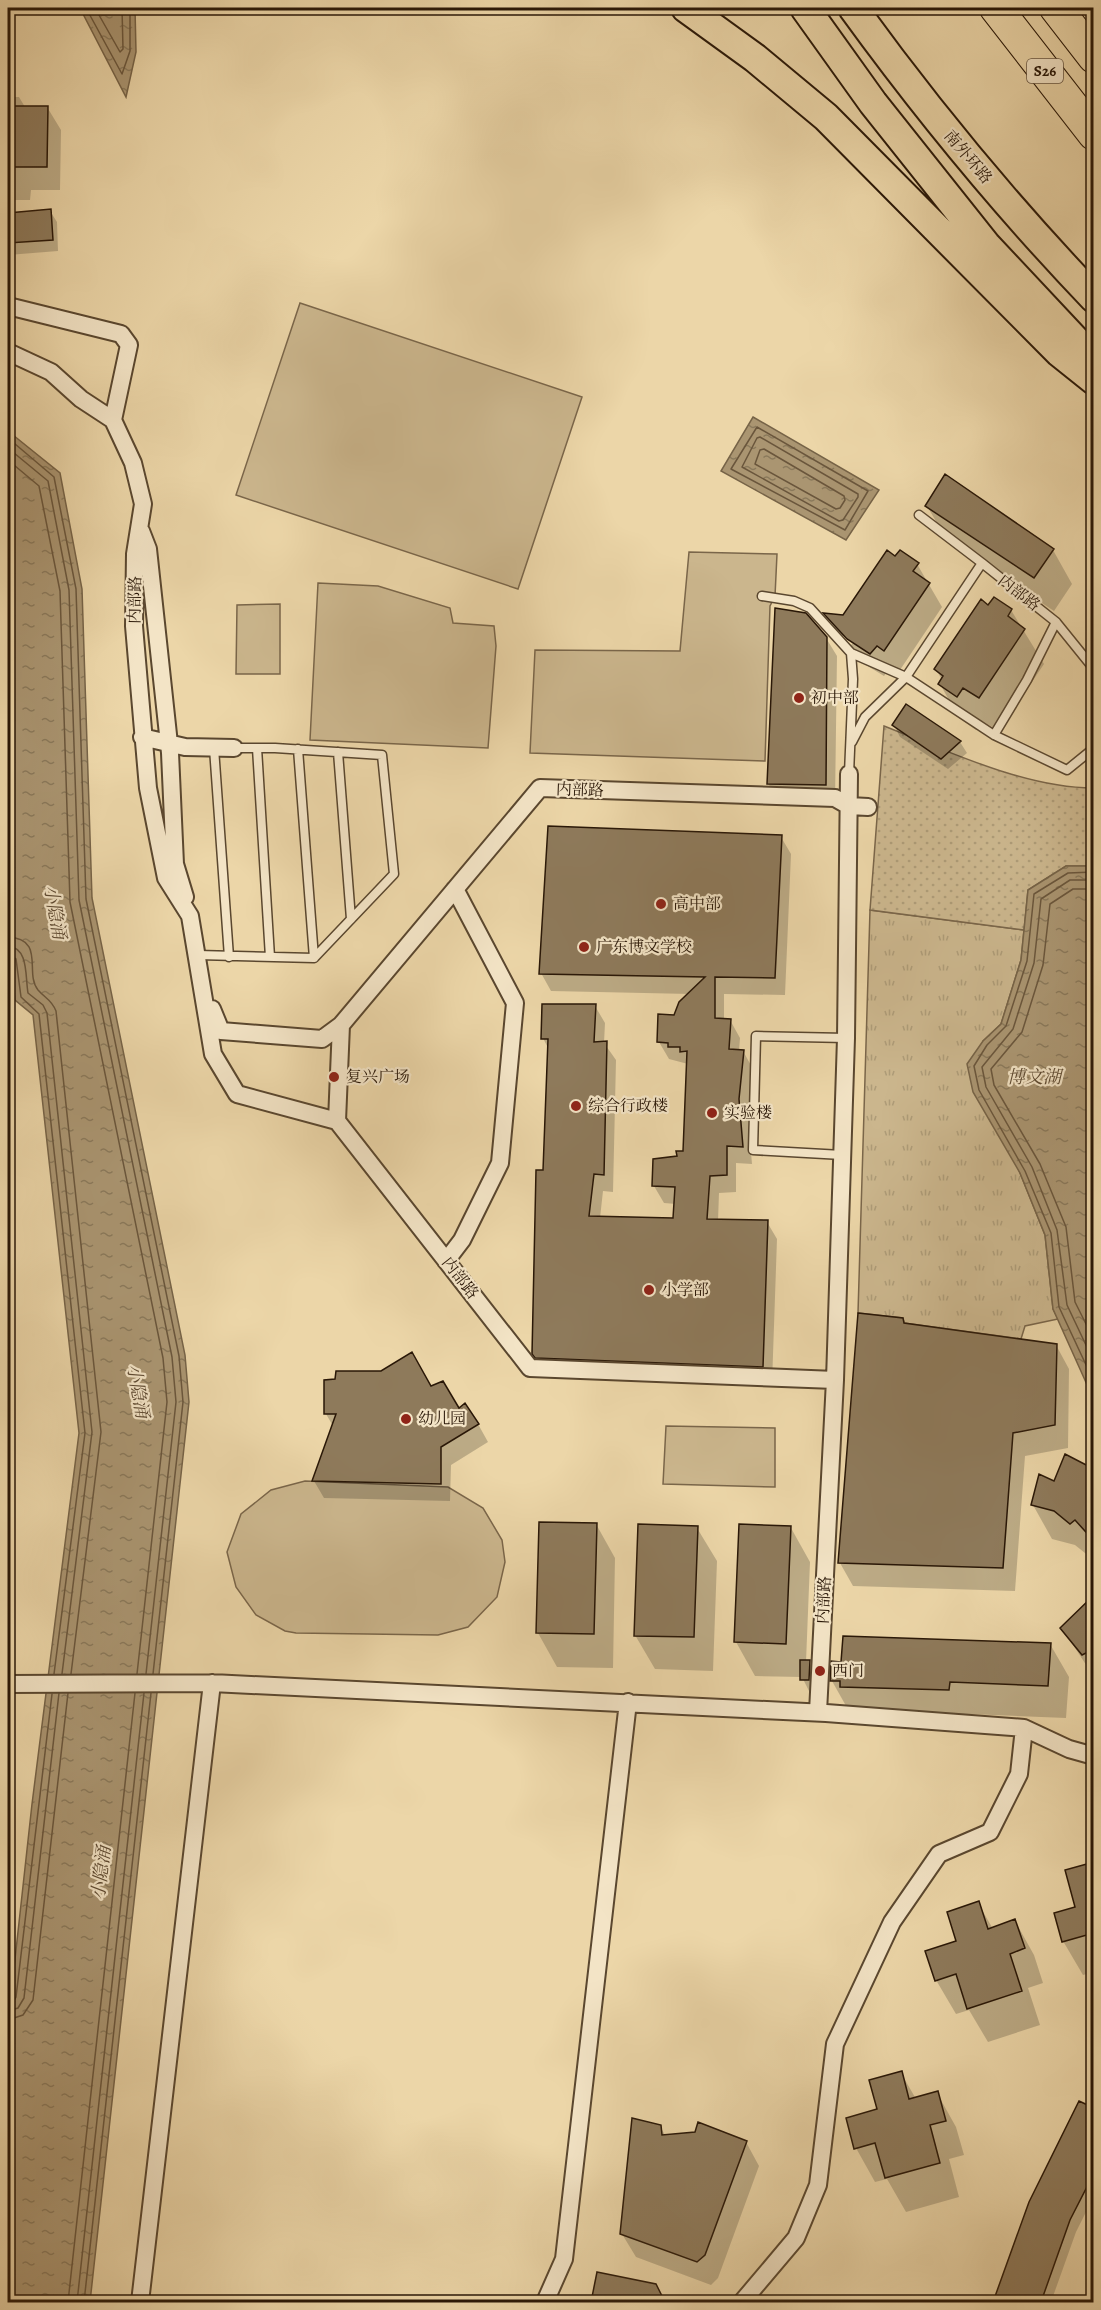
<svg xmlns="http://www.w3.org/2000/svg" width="1101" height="2310" font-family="Alegreya,'Noto Serif SC',serif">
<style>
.grass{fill:url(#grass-tufts);stroke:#7a664a;stroke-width:1.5}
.park{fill:url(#park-dots);stroke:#7a664a;stroke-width:1.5}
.pitch{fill:#cbb68d;stroke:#7a664a;stroke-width:1.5}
.water{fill:url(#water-ripples);stroke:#766347;stroke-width:1.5}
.shadow{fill:#0003;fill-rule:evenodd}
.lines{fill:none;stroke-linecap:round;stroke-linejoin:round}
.shore{stroke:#6a563c;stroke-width:1.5}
.building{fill:#8e7a5b;stroke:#291707;stroke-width:1.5}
.service-casing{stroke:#5a472f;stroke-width:11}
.minor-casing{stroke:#5a472f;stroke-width:20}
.trunk-casing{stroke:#291707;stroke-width:32}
.motorway-casing{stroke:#291707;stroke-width:34}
.service{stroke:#f3e4c6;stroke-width:8}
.minor{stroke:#f3e4c6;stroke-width:16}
.trunk{stroke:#ecd6a8;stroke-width:28}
.motorway{stroke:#ecd6a8;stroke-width:32}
.poi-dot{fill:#8f2418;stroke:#f3e4c6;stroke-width:2}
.labels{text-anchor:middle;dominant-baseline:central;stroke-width:4.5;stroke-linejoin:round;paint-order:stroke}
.shield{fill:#f3e4c6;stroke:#665440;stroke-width:1.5}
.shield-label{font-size:15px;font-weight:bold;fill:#291707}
.street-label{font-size:16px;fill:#291707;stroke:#f3e4c6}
.poi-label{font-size:16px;fill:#291707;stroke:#f3e4c6;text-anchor:start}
.water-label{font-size:18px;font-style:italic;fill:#5d4931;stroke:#f3e4c6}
</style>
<defs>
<pattern id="grass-tufts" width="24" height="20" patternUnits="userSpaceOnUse" patternTransform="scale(1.5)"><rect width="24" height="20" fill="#cbb68d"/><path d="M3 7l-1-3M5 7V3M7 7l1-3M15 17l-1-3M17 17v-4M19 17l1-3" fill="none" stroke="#ae9c78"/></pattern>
<pattern id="park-dots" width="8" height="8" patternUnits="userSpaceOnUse" patternTransform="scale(1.5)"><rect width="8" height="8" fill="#cbb68d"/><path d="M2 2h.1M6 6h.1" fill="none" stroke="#ae9c78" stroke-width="1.8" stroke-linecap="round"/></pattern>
<pattern id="water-ripples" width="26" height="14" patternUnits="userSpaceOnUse" patternTransform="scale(1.5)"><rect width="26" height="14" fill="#aa9571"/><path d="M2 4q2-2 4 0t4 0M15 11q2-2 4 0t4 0" fill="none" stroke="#8a795b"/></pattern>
</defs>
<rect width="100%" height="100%" fill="#ecd6a8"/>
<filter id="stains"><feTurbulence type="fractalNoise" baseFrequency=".00333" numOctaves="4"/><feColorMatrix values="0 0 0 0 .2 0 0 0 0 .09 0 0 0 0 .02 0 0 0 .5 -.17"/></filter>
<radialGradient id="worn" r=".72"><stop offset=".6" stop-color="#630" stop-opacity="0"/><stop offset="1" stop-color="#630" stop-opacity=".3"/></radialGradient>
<path class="grass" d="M870 910 1024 930 1021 960 1001 1024 983 1041 1020 1173 1045 1235 1053 1309 1058 1319 1025 1326 1021 1339 904 1323 903 1318 858 1313Z"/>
<path class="park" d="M884 726C948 751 1025 788 1093 788V866H1066L1028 890 1024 930 870 910Z"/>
<path class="pitch" d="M300 303 582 397 518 589 236 495Z
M689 552 777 554 775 596 770 606 765 761 530 753 535 650 680 651Z
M318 583 378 586 450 608 453 623 494 626 496 646 488 748 310 740Z
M280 604V674H236L237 605Z
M666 1426 775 1428V1487L663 1484Z
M305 1481 448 1487 483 1508 502 1540 505 1562 497 1597 468 1627 438 1635 296 1633 285 1631 256 1615 236 1587 227 1552 241 1514 271 1490Z"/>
<path class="water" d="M77 8H135L136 52 126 97 83 14Z
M753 417 879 490 846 540 721 471Z
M8 431 60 473 82 589 92 898 185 1355 189 1402 90 2302H8V2023L32 1804 79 1433 33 1015 15 1000 8 933Z
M1066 866H1093V1398L1053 1309 1045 1235 1020 1173 973 1092 967 1064 983 1041 1001 1024 1021 960 1028 890Z"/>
<path class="shadow" d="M8 97H19L25 107H47L61 130 60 190H31L30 200H8Z
M50 211 57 222 58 251 8 255V214Z
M927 506 1053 550 1072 584 1054 611 947 540Z
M895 558 917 564 942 607 898 673 890 668 884 676 861 662 838 636 826 614 844 616ZM842 636H846L853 643 851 645Z
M994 599 1011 610 1044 664 999 731 982 721 976 730 959 718 940 684 942 680 936 669Z
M826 638 837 656 835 802 778 801 768 783Z
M907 706 960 742 967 753 948 769 900 737 894 725Z
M781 837 791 854 785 995 724 994V1020H730L740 1038 739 1051H743L753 1069 748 1118 752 1164 736 1163V1192L719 1193 718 1221 767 1222 777 1239 772 1384 544 1372 534 1353 549 1050 543 1038 595 1006 605 1023 604 1043 616 1060 613 1192 603 1191 600 1218 675 1220 676 1204 664 1203 654 1186 685 1152 688 1064 669 1059 659 1042 690 994 551 991 541 973Z
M859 1315 902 1319 905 1324 1056 1345 1069 1369 1068 1448 1025 1456 1015 1591 853 1586 840 1563Z
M431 1387 478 1424 488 1442 451 1465 450 1501 324 1498 314 1481 333 1426 326 1414Z
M1093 1471 1094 1555 1090 1557 1075 1545 1052 1539 1033 1505 1055 1483Z
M596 1524 615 1558 613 1668 557 1667 538 1633Z
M697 1528 717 1561 713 1671 655 1669 635 1635Z
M791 1528 810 1562 806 1662H809L819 1679 812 1697 802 1677 755 1676 736 1642Z
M1094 1597V1677L1062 1628Z
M1050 1644 1069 1677 1066 1718 968 1714 967 1723 850 1713 832 1681 843 1663Z
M1094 1863V1972L1083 1975 1063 1941Z
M978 1903 993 1929 1015 1921 1034 1955 1043 1983 1028 1988 1040 2025 988 2042 969 2010 956 2014 936 1980Z
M901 2073 916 2099 937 2093 956 2127 964 2155 949 2159 959 2197 906 2212 887 2179 875 2182 856 2148Z
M1094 2110V2196L1076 2232 1051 2302H995L1030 2203Z
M660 2126 666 2137 746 2142 759 2166 718 2278 711 2285 636 2257 622 2234Z
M598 2274 655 2285 665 2302H593Z
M776 2299 778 2302H757Z"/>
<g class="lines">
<path class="shore" d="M86 8 122 74 130 51V8
M95 8 120 52 123 49 122 8
M757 427 868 491 845 530 731 469Z
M760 437 858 494V497L843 520 839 521 742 467 757 438Z
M8 438 54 477 76 589 86 899 179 1356 183 1402 153 1674
M8 448 48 481 69 590 79 900 172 1357 176 1402 146 1674
M764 449 844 496 845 500 840 508 836 509 755 464 760 450Z
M8 460 39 486 60 591 70 902 163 1358 167 1402 137 1674
M1094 872 1068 873 1034 894 1027 961 1006 1026 987 1045 974 1066 979 1090 1025 1171 1051 1233 1059 1307 1094 1382
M1094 880H1070L1041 899 1034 963 1013 1029 982 1067 986 1087 1032 1167 1057 1230 1067 1305 1094 1362
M1094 889H1073L1050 904 1043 965 1022 1032 991 1069 994 1085 1040 1164 1066 1227 1075 1302 1094 1340
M8 937C46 939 24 973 38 990 45 998 52 1000 56 1011L101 1432 71 1674
M8 946C29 948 25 976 28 993L43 1005 47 1013 92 1432 62 1674
M8 954 16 959 21 997 39 1014 85 1433 54 1674
M8 2003 13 2002 16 1997 52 1694
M8 2011 18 2008 24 1998 59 1693
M8 2020 23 2015 33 2000 68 1693
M68 2302 135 1693
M77 2302 144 1693
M84 2302 151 1693"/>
</g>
<path class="building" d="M8 106H48L47 167H8Z
M51 209 53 240 8 243V213Z
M945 474 1054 549 1034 578 925 506Z
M887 550 895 556 900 550 919 563 913 571 930 583 884 651 877 646 870 654 847 639 823 613 843 615Z
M994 597 1012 609 1008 616 1025 629 979 698 963 688 957 697 938 684 943 676 934 669 981 599 988 605Z
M775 608 806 613 827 637 826 785 767 784Z
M906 704 961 741 941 759 892 725Z
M548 826 782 835 775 978 715 977V1018L731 1019 729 1049 744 1050 739 1099 743 1147 727 1146V1175L710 1176 707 1219 768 1220 763 1367 535 1358 532 1354 536 1170H543L548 1039H541L542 1004H596L594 1042 607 1041 604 1175 594 1174 589 1216 673 1218 675 1187 652 1186 653 1159 677 1156 676 1151H683L687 1051 680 1052V1047H668V1043L657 1042 658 1014 674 1015 679 1002 705 977 539 974Z
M858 1313 903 1318 904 1323 1057 1344 1055 1425 1013 1433 1003 1568 838 1563Z
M412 1352 431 1386 443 1381 459 1408 465 1403 479 1424 441 1447V1484L312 1481 336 1414H324V1380L335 1379 336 1371H381Z
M1065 1454 1094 1469V1541L1075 1520 1070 1524 1054 1511 1031 1505 1039 1474 1054 1481Z
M539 1522 597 1523 594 1634 536 1633Z
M638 1524 698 1526 694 1637 634 1636Z
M739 1524 791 1526 786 1644 734 1642Z
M1094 1595V1649L1082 1655 1060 1628Z
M843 1636 1051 1643 1048 1686 950 1682 949 1690 840 1687V1681H830L831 1661 841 1662Z
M800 1660H810L809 1680H800Z
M1094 1862V1933L1062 1942 1054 1913 1075 1907 1065 1870Z
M979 1901 988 1929 1015 1919 1025 1948 1010 1954 1022 1991 967 2009 956 1974 935 1981 925 1951 956 1941 947 1912Z
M902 2071 909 2099 938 2091 946 2121 930 2125 940 2163 885 2178 875 2143 854 2149 846 2118 877 2109 869 2080Z
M1079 2101 1094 2108V2173L1070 2220 1041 2302H993L1029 2202Z
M632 2118 661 2125 662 2135 695 2132 698 2122 747 2141 705 2255 697 2262 620 2234Z
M597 2272 656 2284 665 2302H591Z"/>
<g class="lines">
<defs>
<path id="service" d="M919 515 982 563
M762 596 794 601 810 608 851 653
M1056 622 1094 669
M852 742 865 717 906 677 994 735 1067 770 1094 748
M214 748 229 957
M257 748 270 957
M298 749 314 958
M338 752 351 919
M849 774 853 679 851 653 906 677 982 563 1056 622 1027 680 994 735
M198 955 314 958 394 874 382 755 275 748H234
M842 1155 753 1150 756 1036 846 1038"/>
<path id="minor" d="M8 310 12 307 121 334 129 345 113 420
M8 352 51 372 81 399 113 420 133 463 143 504 135 554 134 626 148 788 166 878 190 916 213 1054 237 1094 337 1121 530 1368 835 1380 846 1038 849 774
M141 531 148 549 170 753 175 864 185 897
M142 737 185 747 234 748
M212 1009 221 1031 322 1039 341 1025 540 788 835 798 849 806 868 807
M337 1121 341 1025
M446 1261 462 1240 500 1163 515 1003 455 889
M8 1684 212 1683 826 1713 1024 1728 1069 1749 1094 1756
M818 1712 835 1380
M140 2302 212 1683
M545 2302 564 2259 628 1702
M742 2302 796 2238 818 2185 835 2044 892 1922 939 1854 990 1832 1019 1774 1024 1728"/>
<path id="trunk" d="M686 8 755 58 826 117 1059 352 1094 380
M805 8 873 103 986 245 1092 358
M853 8C927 110 1007 207 1094 298"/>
<path id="motorway" d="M996 8 1094 134
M1056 8 1094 57"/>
</defs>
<use href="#service" class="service-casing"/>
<use href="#minor" class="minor-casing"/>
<use href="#trunk" class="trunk-casing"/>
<use href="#motorway" class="motorway-casing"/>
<use href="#service" class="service"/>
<use href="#minor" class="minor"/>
<use href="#trunk" class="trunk"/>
<use href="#motorway" class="motorway"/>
</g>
<g class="poi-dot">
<circle cx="799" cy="698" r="6"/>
<circle cx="661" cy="904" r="6"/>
<circle cx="584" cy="947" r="6"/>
<circle cx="334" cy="1077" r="6"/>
<circle cx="576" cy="1106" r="6"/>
<circle cx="712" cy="1113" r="6"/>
<circle cx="649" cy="1290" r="6"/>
<circle cx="406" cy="1419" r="6"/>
<circle cx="820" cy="1671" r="6"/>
</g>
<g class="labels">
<rect class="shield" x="1027" y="59" width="36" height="24" rx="4.5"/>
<g class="shield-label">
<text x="1045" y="71">S26</text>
</g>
<g class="street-label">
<text transform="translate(968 157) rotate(50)">南外环路</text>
<text transform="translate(1019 593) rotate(38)">内部路</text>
<text transform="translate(135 600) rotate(-89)">内部路</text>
<text transform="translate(580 790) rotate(2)">内部路</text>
<text transform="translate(460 1278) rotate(52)">内部路</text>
<text transform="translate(824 1600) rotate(-87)">内部路</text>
</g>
<g class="poi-label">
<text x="811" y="698">初中部</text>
<text x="673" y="904">高中部</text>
<text x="596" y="947">广东博文学校</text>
<text x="346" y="1077">复兴广场</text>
<text x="588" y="1106">综合行政楼</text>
<text x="724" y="1113">实验楼</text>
<text x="661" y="1290">小学部</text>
<text x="418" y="1419">幼儿园</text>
<text x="832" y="1671">西门</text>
</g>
<g class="water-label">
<text transform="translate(55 912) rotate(80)">小隐涌</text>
<text x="1034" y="1077">博文湖</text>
<text transform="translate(138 1391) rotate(80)">小隐涌</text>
<text transform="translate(101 1873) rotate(-83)">小隐涌</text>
</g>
</g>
<rect width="1101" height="2310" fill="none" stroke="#ecd6a8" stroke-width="30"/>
<rect x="9" y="9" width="1083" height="2292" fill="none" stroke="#291707" stroke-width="3"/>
<rect x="15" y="15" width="1071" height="2280" fill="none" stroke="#291707" stroke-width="1.5"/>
<rect width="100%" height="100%" filter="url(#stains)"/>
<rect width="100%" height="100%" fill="url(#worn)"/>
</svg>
